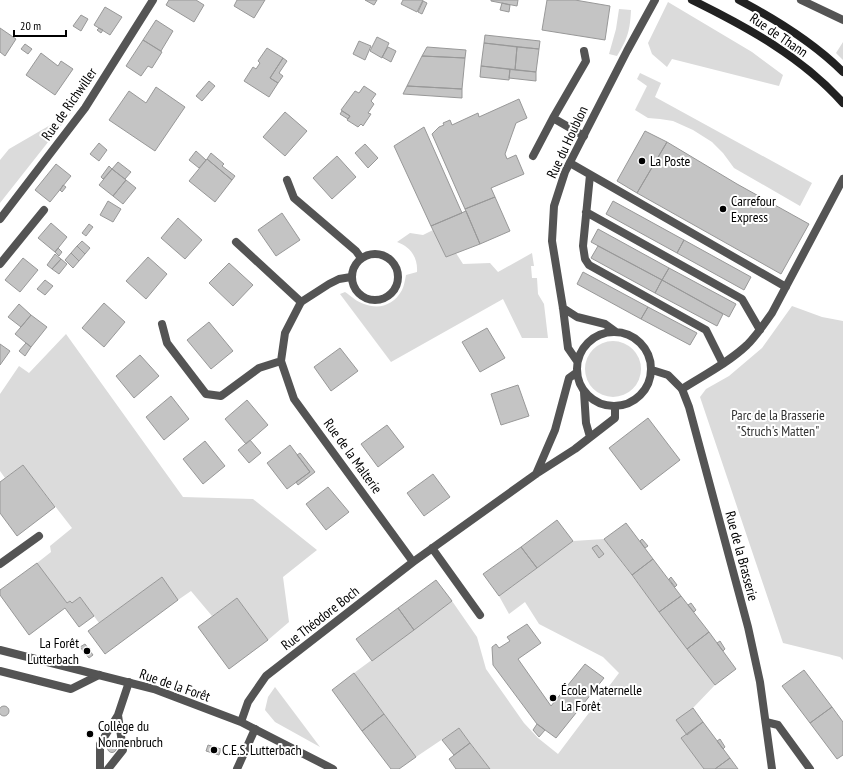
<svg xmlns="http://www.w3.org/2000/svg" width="843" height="769" font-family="'PT Sans Narrow',sans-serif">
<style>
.green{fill:#dbdbdb}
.building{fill:#c4c4c4;stroke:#989898}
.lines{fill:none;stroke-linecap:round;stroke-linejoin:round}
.service{stroke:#545454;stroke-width:8}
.minor{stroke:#545454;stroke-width:8}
.secondary{stroke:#212121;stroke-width:8}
.poi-dot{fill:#000;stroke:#fff;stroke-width:1.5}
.labels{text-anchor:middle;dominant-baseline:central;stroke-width:4;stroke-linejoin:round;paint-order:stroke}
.street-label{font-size:14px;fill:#000;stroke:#fff}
.poi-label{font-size:14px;fill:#000;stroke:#fff;text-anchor:start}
.park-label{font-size:14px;fill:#323232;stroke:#fff}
</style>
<rect width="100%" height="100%" fill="#fff"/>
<path class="green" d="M668 2 752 52 783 75 779 86 672 59 667 67 652 54 648 43Z
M619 9 631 10C630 30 628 38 617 56L609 54 616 29Z
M843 42V60L836 53Z
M640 73 661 83 655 97 812 183 800 206 734 168 723 153 712 142 693 130 673 121 660 119 648 118 635 110 647 86 637 79Z
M71 113 0 203V160L9 149Z
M433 230 446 257 456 253 463 264 490 263 498 272 532 253 534 266H531L532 278H537L538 294 544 304 548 338H522L503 299 391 362 340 294 345 292C351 296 357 302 364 304 379 310 394 305 402 290 404 286 405 280 406 275L417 272C418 258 411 247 397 242L410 233 423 235Z
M792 306 822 317 843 321V660L840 657 783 643 700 397 706 389 729 376 762 348Z
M66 334 183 497 253 499 317 550 283 577 289 622 268 640 237 598 212 616 191 591 178 600 162 577 99 623 80 597 72 603 70 601 67 603 37 563 51 552 50 546 72 528 23 465 5 478 0 471V394L19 366 29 373Z
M585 369a28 28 0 1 1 56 0a28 28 0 1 1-56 0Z
M604 539 715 685 693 708 687 735 682 739 704 769H490L459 728 416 757 354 673 452 601 477 637 486 669 524 723 538 738 558 754 619 673 603 657 539 624 525 602 509 614 499 596 573 541Z
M275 687 320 747 275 722 265 710 268 697Z"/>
<path class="building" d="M169 0H196L204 5 194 22 166 5Z
M237 0H265L254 18 234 6Z
M365 0H377L374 5Z
M403 0H423L417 12 401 4Z
M491 0H518L517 6 491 1Z
M547 0H575L610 6 605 40 542 30Z
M423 1 427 3 422 14 418 12Z
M502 3 510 5 509 12 500 10Z
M105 7 122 17 110 35 94 25Z
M81 15 88 19 81 31 73 26Z
M156 20 173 31 161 51 143 40Z
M0 28 16 39 5 56 0 52Z
M99 28 103 30 101 33 97 30Z
M485 35 540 41 539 49 484 43Z
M377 37 389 43 382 58 370 51Z
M143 40 162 52 152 68 148 66 141 76 126 66Z
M359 41 371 46 365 60 353 54Z
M484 43 517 47 515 70 481 66Z
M25 44 32 49 28 54 21 49Z
M388 47 396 51 391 62 382 57Z
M427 47 466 50 465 58 422 56Z
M517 47 539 49 536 72 515 70Z
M267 48 283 58 270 78 278 83 269 97 244 81 253 67 256 69 260 63 258 61Z
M41 53 58 66 61 61 73 69 55 95 26 75Z
M422 56 465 58 462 89 407 86Z
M283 58 287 61 279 73 283 76 278 83 270 78Z
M481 66 510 69 509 80 480 77Z
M510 69 536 72V81L509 78Z
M209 81 215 86 202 101 196 96Z
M364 86 376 94 371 101 374 104 368 113 371 114 363 126 361 124 358 127 347 120 350 116 341 110 355 91 359 93Z
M407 86 462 89V98L403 94Z
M156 87 185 107 155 151 109 120 129 91 146 103Z
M519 99 527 118 516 123 505 154 507 159 516 155 524 174 491 188 495 197 465 209 432 134 439 127 444 125 443 123 450 120 452 125 478 113 479 117Z
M342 111 350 116 348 119 340 114Z
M285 112 307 131 285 156 263 137Z
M424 127 462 213 431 226 394 146Z
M645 131 667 142 637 193 617 181Z
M667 142 737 184 809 224 781 274 637 193Z
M99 143 107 150 99 161 90 154Z
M365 144 378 158 368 168 355 153Z
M196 151 206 160 199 168 189 160Z
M211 153 224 164 222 166 235 176 232 180 207 159Z
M337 156 356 177 332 199 313 178Z
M207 159 232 180 215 202 189 181Z
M118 162 131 172 125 179 112 169Z
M56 164 71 176 50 202 35 190Z
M109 166 112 169 103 179 101 177Z
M112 169 126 180 113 196 99 185Z
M126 180 136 188 123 204 113 196Z
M63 185 66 187 62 192 60 190Z
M495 197 510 231 480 244 465 209Z
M108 201 121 209 113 222 100 215Z
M613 201 684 240 677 253 606 214Z
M466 211 480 244 446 257 431 226Z
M282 213 300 240 276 256 258 230Z
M178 218 202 240 185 259 161 238Z
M51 223 67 237 55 252 38 238Z
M89 224 93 227 86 236 82 233Z
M598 229 669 268 662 280 591 242Z
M684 240 751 277 744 290 677 253Z
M82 241 90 248 85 254 77 246Z
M77 246 85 254 79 261 71 253Z
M598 246 662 280 655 293 591 258Z
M58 248 62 252 59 256 55 252Z
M71 253 79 261 73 268 65 260Z
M55 254 61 259 52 269 47 265Z
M148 257 167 274 146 299 126 281Z
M23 258 38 270 20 292 5 280Z
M61 259 67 264 59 274 52 269Z
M229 263 253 285 233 306 209 283Z
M669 268 736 304 729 317 662 280Z
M583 272 648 307 641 319 577 284Z
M45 280 53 286 45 295 37 289Z
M662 280 723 314 717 326 655 293Z
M104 303 125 322 104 347 82 328Z
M19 304 31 315 21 327 8 317Z
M648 307 697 333 690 345 641 319Z
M31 315 47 327 31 347 15 334Z
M209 322 233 351 211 369 187 340Z
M487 328 505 358 480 372 462 342Z
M26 343 31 347 25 356 19 351Z
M0 344 10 351 0 365Z
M340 348 358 371 331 391 314 367Z
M140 355 159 376 134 398 116 376Z
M518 385 529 416 501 425 491 394Z
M171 396 189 419 164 440 146 417Z
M247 400 268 425 246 444 225 419Z
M648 418 680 460 641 490 609 448Z
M387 425 404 447 378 467 361 444Z
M250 440 261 453 249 463 238 450Z
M205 441 225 466 203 484 183 459Z
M290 445 310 472 287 489 267 463Z
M300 453 315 472 298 485 296 482 310 472 297 455Z
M23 465 55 507 17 536 0 513V482Z
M433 474 450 497 424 516 407 493Z
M328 487 349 512 326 530 306 504Z
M557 520 573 541 537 568 521 547Z
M626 523 653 559 632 575 604 539Z
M642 539 648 546 645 548 640 541Z
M597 545 604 554 599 558 592 548Z
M521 547 537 568 499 596 483 574Z
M653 559 681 596 659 612 632 575Z
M37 563 67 603 70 601 72 603 80 597 94 616 79 627 65 608 29 635 0 595V590Z
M162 577 178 600 105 654 88 631Z
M671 577 677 585 675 587 669 579Z
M436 580 452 601 414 630 398 608Z
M681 596 709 632 687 649 659 612Z
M237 598 268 640 229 669 198 627Z
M691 603 696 610 694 612 688 605Z
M398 608 414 630 372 661 356 639Z
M527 624 541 643 518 659 551 706 585 664 604 678 556 738 537 724 493 665 492 647 496 644 499 648 510 641 507 637Z
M709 632 736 669 715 685 687 649Z
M720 641 725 649 723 651 717 643Z
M85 644 93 655 89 658 80 647Z
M804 670 832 707 810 723 782 686Z
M354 673 384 714 362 731 332 690Z
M-1 711a5 5 0 1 1 10 0a5 5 0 1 1-10 0Z
M832 707 843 722V755L837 759 810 723Z
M693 708 703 722 687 735 676 720Z
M384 714 416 757 399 769H391L362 731Z
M703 722 730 758 715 769H704L681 738Z
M537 724 545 730 539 737 533 730Z
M459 728 470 743 454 755 442 740Z
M720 739 725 747 723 749 717 741Z
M470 743 490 769H456L449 759Z
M107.5 748a4.5 4.5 0 1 1 9 0a4.5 4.5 0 1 1-9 0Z
M208 745 221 749 219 755 206 751Z
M730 758 738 769H715Z"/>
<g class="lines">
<path class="service" d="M553 118 584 136
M533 156 553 118 586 61 584 51
M570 163 786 287
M590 175 583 246 585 259 589 265 706 330 723 364
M586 212 742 299 760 330
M236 242 301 302
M352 277a23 23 0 1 1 46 0a23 23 0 1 1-46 0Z
M682 389C704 375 728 363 747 345 757 335 764 324 772 313L843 179
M0 564 39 536
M0 671 71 689 99 675
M766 722 778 725 810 769
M100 769V744L118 715
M108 769 123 750 118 715 129 682
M237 769 255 729"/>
<path class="minor" d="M801 0 843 20
M287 180 294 198 356 251 361 258
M0 219 85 108 153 0
M0 264 44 210
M351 277 339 279 329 284 301 302 285 333 281 361 294 399 413 562
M563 308 577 317 605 324 616 332
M162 324 167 343 206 394 221 396 259 368 281 361
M577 369a37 37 0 1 1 74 0a37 37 0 1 1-74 0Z
M577 361 568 348 563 308 552 241 554 206 565 172 627 51 655 0
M652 370 668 375 682 389 689 407 748 627 760 682 772 769
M584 392 586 423 590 437
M536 474 555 430 569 378 576 373
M432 548 480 615
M0 650 154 689 241 722 333 769
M241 722 248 702 266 676 413 562 536 474 575 449 615 418V407"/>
<path class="secondary" d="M692 0C747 27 802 57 843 103
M739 0C777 20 813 42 843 72"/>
</g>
<g class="poi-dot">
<circle cx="642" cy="161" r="4"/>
<circle cx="723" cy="209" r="4"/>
<circle cx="87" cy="651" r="4"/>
<circle cx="553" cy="698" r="4"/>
<circle cx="90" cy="734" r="4"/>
<circle cx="214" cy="750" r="4"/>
</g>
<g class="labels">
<g class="street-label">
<text transform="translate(779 35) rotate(34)">Rue de Thann</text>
<text transform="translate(69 104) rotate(-55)">Rue de Richwiller</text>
<text transform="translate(567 142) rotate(-65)">Rue du Houblon</text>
<text transform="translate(353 456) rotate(54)">Rue de la Malterie</text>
<text transform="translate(742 556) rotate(75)">Rue de la Brasserie</text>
<text transform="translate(320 618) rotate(-38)">Rue Théodore Boch</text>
<text transform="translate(175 685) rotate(19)">Rue de la Forêt</text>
</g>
<g class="poi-label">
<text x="650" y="161">La Poste</text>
<text x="731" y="201">Carrefour<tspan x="731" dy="16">Express</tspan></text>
<text x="79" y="643" text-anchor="end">La Forêt<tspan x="79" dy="16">Lutterbach</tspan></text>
<text x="561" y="690">École Maternelle<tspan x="561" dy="16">La Forêt</tspan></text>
<text x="98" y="726">Collège du<tspan x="98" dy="16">Nonnenbruch</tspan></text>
<text x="222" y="750">C.E.S. Lutterbach</text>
</g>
<g class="park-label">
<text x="778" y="415">Parc de la Brasserie<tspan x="778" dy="16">"Struch's Matten"</tspan></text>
</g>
</g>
<path d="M14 30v6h52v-6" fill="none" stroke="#000000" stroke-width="2"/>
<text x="20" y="30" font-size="12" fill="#000000" stroke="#ffffff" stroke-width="3" paint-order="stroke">20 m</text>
</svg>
